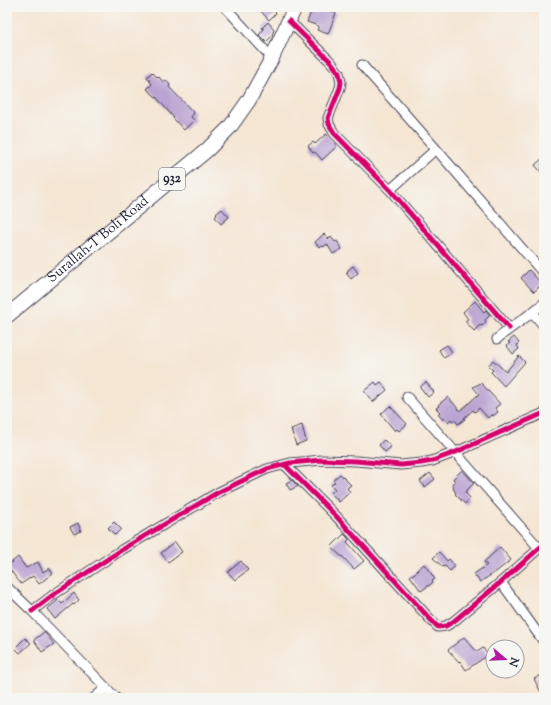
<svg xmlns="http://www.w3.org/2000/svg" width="551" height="705" font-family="'Sorts Mill Goudy',serif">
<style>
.building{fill:#baa3d2}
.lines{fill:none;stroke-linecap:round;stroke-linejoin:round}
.minor-casing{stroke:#423f52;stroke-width:11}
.primary-casing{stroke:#423f52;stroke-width:16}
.minor{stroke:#fff;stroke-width:9}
.primary{stroke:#fff;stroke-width:14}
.cycleway-casing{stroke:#f6f6f2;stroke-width:8}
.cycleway{stroke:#d6006c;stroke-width:5}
.labels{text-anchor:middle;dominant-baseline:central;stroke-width:3;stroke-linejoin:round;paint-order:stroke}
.shield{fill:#f6f6f2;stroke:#626272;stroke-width:1}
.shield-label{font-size:13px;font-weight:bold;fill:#22223b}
.street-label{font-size:14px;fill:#22223b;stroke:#f6f6f2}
</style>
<rect width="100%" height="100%" fill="#f6f6f2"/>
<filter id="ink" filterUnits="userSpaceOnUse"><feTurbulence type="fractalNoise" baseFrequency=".025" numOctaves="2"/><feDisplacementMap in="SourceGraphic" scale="8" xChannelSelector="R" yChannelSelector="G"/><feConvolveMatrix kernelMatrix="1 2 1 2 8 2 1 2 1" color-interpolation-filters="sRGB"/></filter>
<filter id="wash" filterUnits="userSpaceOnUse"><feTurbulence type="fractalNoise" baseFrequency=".012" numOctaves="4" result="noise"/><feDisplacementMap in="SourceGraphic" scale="16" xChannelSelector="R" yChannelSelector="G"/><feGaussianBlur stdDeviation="0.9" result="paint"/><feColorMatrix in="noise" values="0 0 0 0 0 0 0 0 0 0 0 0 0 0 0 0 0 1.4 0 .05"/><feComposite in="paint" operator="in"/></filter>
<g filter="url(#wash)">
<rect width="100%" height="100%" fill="#f5e6d4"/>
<g id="blocks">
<path class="building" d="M257 7H271L276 13 269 20Z
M313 7H331L330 11 336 13 328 34 317 30 319 26 307 22Z
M268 22 274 29 272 36 266 42 259 35 264 29 262 28Z
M152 72 158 78 159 77 163 82 166 80 170 85 169 87 194 113 191 117 194 120 184 130 173 118H174L157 98 147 89 152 84 147 77Z
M326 134 336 144V147L322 160 315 152 313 153 308 146 313 142 315 144Z
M544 157V168L540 171 535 165Z
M222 209 229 217 221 224 215 217 217 215 216 214Z
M324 234 329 239 331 237 335 242 337 241 342 249 333 254 327 244 323 247 322 246 319 247 315 242Z
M353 266 358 273 351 279 346 273 348 272 347 271Z
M529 270 542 284 534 292 521 278Z
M475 301 484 312 486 310 490 315 485 320 486 322 482 326 480 325 474 331 465 321 468 319 463 312Z
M514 337 519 343 517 345 519 349 513 354 507 346 510 343 508 342Z
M447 345 452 352 444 358 439 350Z
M519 356 525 362 504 386 491 372 493 370 488 366 493 360 506 372Z
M375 382 377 385 381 382 387 390 373 402 364 391Z
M426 382 434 392 428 397 420 387Z
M481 383 500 404 495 408 498 412 493 416 492 414 488 418 479 408 475 412 473 410 464 418 465 419 458 424 455 420 452 421 451 419 448 422 445 418 443 420 438 414 440 412 436 408 439 406 438 405 448 397 460 411 479 394 473 387Z
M390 406 407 424 399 431 397 429 395 431 381 414Z
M302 425 306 441 296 445 291 429Z
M384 440 391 447 385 452 379 445Z
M462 470 474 483 465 492 470 498 465 504 455 494 456 493 453 488 454 487 452 484 455 481 453 479Z
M430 473 435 479 425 487 420 481Z
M340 474 351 485 347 488 350 492 339 502 331 493 335 489 331 485 335 482 333 480Z
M292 480 298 486 290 490 286 483Z
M114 522 121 529 115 535 108 528Z
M78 523 81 531 74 534 70 527Z
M344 534 349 539 347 542 364 561 354 569 342 556H341L331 547Z
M175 542 182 552 168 562 161 553Z
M500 547 511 560 497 571 480 582 474 574 487 565 484 562Z
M439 552 447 561 449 559 455 566 450 571 445 566 443 567 433 558Z
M18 557 26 568 38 562 43 572 49 568 53 573 39 584 33 576 21 584 7 566Z
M241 561 248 570 235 580 228 572Z
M424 564 435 579 432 581 433 582 431 584 421 591 410 576 418 571 417 570Z
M74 593 79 600 74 605 73 604 55 619 47 609 58 600 62 604Z
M44 632 54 644 42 652 34 640Z
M464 637 477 652 483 648 488 655 466 670 460 661 459 662 448 650Z
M25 638 31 643 20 653 15 648Z
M544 674V698L534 679Z"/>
</g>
</g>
<g filter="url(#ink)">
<use href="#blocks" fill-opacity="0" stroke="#423f52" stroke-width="1"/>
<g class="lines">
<defs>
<path id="minor" d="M225 7 272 58
M289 21 331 62 339 73 341 82 340 88 328 118 329 124 334 133 390 190 509 328
M362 65 436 149 544 274
M390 190 436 149
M533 313 544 326
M497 339C512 326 529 316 544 303
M407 397 539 548
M285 465 336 516 430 619 438 627 446 626 454 621 501 582 544 544
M501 582 544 642
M7 587 32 611 116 698
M32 611 53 595 123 549 217 493 248 478 267 469 290 463 322 460 356 461 401 465 421 463 432 461 456 452 544 413
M94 698 106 688"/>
<g id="primary">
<path id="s1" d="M7 316 207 150 230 127 249 100 272 58 295 7"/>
</g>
</defs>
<use href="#minor" class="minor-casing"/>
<use href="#primary" class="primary-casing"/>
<use href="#minor" class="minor"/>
<use href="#primary" class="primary"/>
<defs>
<path id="cycleway" d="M289 21 331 62 339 73 341 82 340 88 328 118 329 124 334 133 390 190 509 328
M285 465 336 516 430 619 438 627 446 626 454 621 501 582 544 544
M32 611 53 595 123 549 217 493 248 478 267 469 290 463 322 460 356 461 401 465 421 463 432 461 456 452 544 413"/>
</defs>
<use href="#cycleway" class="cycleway-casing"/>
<use href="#cycleway" class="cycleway"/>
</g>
</g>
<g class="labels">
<rect class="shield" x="159" y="168" width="26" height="22" rx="3"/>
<g class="shield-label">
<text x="172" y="179">932</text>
</g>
<g class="street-label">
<text stroke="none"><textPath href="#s1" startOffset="119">Surallah-T'Boli Road</textPath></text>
</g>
</g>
<rect width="551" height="705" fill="none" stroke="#f6f6f2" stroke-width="24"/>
<g transform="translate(505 659) rotate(109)"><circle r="19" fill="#f6f6f2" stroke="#a1a1a9"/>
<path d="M0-3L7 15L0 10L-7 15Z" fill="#b5179e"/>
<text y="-6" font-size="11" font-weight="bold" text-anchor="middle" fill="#22223b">N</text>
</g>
</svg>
